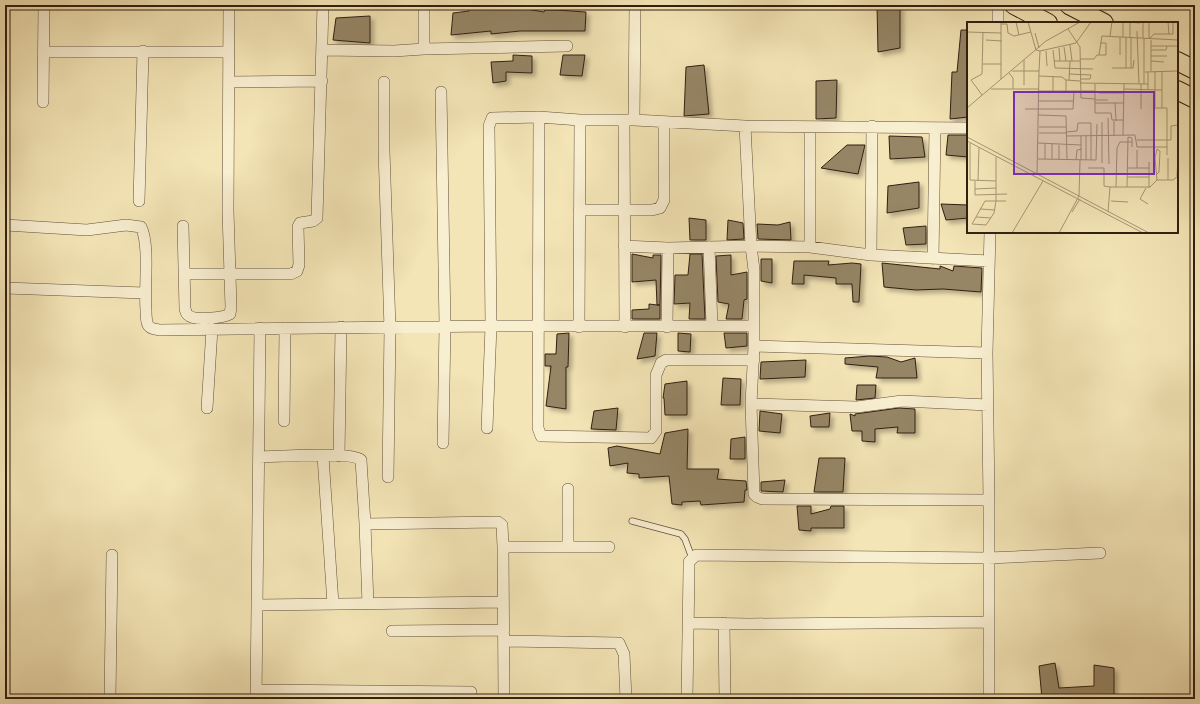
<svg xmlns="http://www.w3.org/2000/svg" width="1200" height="704" font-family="'Libre Caslon Text',serif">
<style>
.building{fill:#968666;stroke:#311f10;filter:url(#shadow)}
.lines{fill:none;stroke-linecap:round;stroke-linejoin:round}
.service-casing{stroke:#62503a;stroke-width:7}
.minor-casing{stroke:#62503a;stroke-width:12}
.primary-casing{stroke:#311f10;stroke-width:20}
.service{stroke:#f8eed0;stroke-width:5.5}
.minor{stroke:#f8eed0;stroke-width:11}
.primary{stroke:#f4e5b6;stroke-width:18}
.inset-road{fill:none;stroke:#a69674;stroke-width:1}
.view{fill:#7b2cbf;fill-opacity:0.15;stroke:#7b2cbf;stroke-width:2}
.inset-edge{fill:none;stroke:#311f10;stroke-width:2}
</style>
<defs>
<filter id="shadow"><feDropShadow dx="3.5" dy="3.5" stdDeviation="2" flood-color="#0004"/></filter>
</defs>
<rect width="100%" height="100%" fill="#f4e5b6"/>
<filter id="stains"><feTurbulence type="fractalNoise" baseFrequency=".005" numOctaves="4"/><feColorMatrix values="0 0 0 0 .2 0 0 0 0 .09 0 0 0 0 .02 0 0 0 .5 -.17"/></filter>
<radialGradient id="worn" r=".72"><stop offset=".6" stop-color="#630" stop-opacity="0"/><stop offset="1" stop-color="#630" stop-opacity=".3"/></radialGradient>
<path class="building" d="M469 5H521V8L544 12 545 10H556L586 12 585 31H520L491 34V31L451 35 453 13 469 11Z
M877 5H900V48L878 52Z
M370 16V43L333 40 336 18Z
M961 30H968V117L950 119 952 72H957Z
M513 55 532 56V73L506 72V81L493 83 491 62 513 61Z
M563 55H585L582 76 560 75Z
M704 65 709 114 684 116 686 67Z
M837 80 836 118 816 119V81Z
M948 135H968V157L946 155Z
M889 136 922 137 925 157 890 159Z
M847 145H865L858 174 821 168Z
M919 182V208L887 213 888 186Z
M941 204 968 205V218L946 220Z
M689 218 706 220V240H690Z
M728 220 743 223 744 239 727 240Z
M790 222 791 240 758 239 757 224 778 225Z
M926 226V244L906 245 903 228Z
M632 254 653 258V255H661L660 305H657H660V319H632V310L649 309V304L657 305 656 280 632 282Z
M690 254H702L705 319H689L690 303 674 304 675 275H688Z
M731 255V275L747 272V299L744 300 742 319H726L729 304 718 302 716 256Z
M761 259H772V283L761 281Z
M794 261H829L828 265 852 263 861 264 859 302H853L852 284H836V278L804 275V284H792Z
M882 263 940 269V266L953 271 954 266 982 268 981 292 943 289 916 290 884 287Z
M569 333 568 367H566V409L546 406 551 366H545V354H556L557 334Z
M644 333H657L655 356 637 359Z
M678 333 691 334 690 352 678 351Z
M724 333H747V346L726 348Z
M870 356 887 357 901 362 915 358 917 378H876L878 367 845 364V358Z
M806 360 805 377 760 379 761 362Z
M723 378 741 379 740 405H721Z
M687 381V415H665L664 398H663L665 384Z
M857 385H876L875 398 856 400Z
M618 408 616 430 591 429 594 411Z
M899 408 915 409V433H897L898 427 875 429V442L862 441V431H852L850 414 855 416V414Z
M760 411 782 414 780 433 759 431Z
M830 413 829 427H811L810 416Z
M688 429 687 469H719L717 479 746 481 747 490H745L744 502 701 505 700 501 682 502V505L672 504 669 476 639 478V474L627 473 628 463 610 466 608 448 617 446 660 454 665 433Z
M745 437V459H730L731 439Z
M819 458H845L843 492H814Z
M785 480 783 492 761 491V482Z
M797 506H811V514L830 509 831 506H844V528H811V531L799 530Z
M1055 663 1059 688 1094 686V665L1114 668V699H1042L1039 666Z"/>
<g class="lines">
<defs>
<path id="service" d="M632 521 681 534 685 539 692 558"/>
<path id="minor" d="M424 5V49L567 46
M998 23V5
M322 50 394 51 424 49
M44 52H229
M229 82 322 81
M384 82V151L390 328 388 477
M441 92 445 326 443 443
M43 102 44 5
M539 117 538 428 541 436 651 438 656 431V375L661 363 666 360H754
M624 120 625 327
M634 120 635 5
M745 126 751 246 754 270V346L751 404 754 494 757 497 762 499 989 500
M810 127V247
M139 201 143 51
M579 210H652L660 208 664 200V122
M5 225 87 230 126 225 141 227C150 244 144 288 146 310 146 315 146 321 148 325 150 329 155 329 159 330L491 326H754
M183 226 185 309C186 311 186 314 188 315 194 321 223 318 230 314L231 307 228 211 229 5
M624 246 668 248 751 246 810 247 871 255 989 261
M709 247 712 326
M871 255 872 126
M933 259 935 128
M184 274H291L297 271 299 265 298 227 300 223 313 221 317 218 323 5
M5 288 144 293
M579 327 580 120
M667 327 668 248
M754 346 987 353
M751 404 857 407 902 401 988 405
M207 408 212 329
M284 421 285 328
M487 428 491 326 489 126 492 118 539 117 580 120H634L745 126 968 128
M323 456 333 604
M339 456 341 327
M259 457C276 457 351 451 361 460L365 524 498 522 502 525 503 547 504 699
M568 489V547
M365 524 368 604
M503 547H609
M258 605 503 602
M688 623 749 624 988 622
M724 623 725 699
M392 631 504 630
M504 641 619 643 624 654 626 699
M256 690 471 692
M110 699 112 555
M256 699 260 328
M687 699 689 569V562L696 555 988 558 1100 553
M989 699V500L987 353 990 232"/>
<path id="primary" d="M1014 5 1048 23
M1069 5 1104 23
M1177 61 1195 70
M1177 90 1195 99"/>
</defs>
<use href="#service" class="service-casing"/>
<use href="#minor" class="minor-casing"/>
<use href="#primary" class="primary-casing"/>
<use href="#service" class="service"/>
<use href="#minor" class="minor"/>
<use href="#primary" class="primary"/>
</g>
<g transform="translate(967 22)">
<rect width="211" height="211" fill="#f4e5b6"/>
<path class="inset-road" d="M34 0V57M49 0 52 13M61 0 69 28 73 29 109 21 124 0M161 0 173 1M201 0 202 12M34 2H40L41 11 47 14 64 10M101 7 113 25 114 76 128 77M170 9 172 62M0 10 34 11M68 11 72 26M143 14 145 0M153 15V33M156 15V0M159 15V46M163 15V1M164 15V46M176 16V0M182 16V0M183 16 187 12H206V0M19 18 35 19M103 23 105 39M184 24H211V17M97 25 99 39M92 26 93 39M86 28 88 46 126 47M184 28H199L200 24M79 29 80 44M132 33 135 14 211 18M184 34H200M113 37H127L130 33H139V21H133M87 39H113M184 39 197 40M16 42H34M145 46H166L167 38M45 49H72L70 152M72 49 73 29M184 49V18M188 49V86H195M195 49V86H200V133M178 50 211 49M181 50V68M42 51 46 56V67M102 52 124 53 123 57H113M72 54 95 55 99 58M102 58 103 39M113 61 181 62M128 62V91H144L145 98H157M177 62V16M57 63V38M24 67H72M157 67 195 68M71 69H128M86 69V54M99 69V58L113 59M132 71H157M15 73 4 58 15 52 16 10M128 78H141M72 79H107M128 81H157M148 81 149 99M0 86 79 19 113 0M58 87H106L107 69M174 87V62M71 93 99 94 100 137M141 96 142 142M135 100V141M72 105H99M99 110 110 109 111 101H124V138M72 111H99M156 113 157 62M99 114 168 113 170 125H200M114 114V138M147 114V99M0 115 182 211M170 118H204V104L211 103M0 119 176 211M3 121V158L29 159M71 121 114 123M92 123V137M29 135V179L27 191 19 203 5 202 18 179H39M71 137 129 138 130 102M78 137V122M85 137V122M109 138 110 128 115 127M119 138V114M121 146H137V164L143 165M160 146H182M170 146V128M190 152 192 150 193 129 190 127 188 136 190 158M210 154 211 135M160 155H182M201 158V136M8 159V173L40 172M11 159 12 125M149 165 150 126 153 120H165M160 165 161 115 165 116V125M179 166 173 177 181 182M182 166V140M8 167 29 166M144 179 161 180M13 187 28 188M105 190 113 177M141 190 143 165H183L190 158H206L211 154M9 195 24 196M45 211 76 159M92 211 112 174 113 138"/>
<path class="view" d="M47 70H187V152H47Z"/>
<rect width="211" height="211" class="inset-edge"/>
</g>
<rect width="1200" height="704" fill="none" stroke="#f4e5b6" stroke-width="20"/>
<rect x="6" y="6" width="1188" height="692" fill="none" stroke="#311f10" stroke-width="2"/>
<rect x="10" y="10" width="1180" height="684" fill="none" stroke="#311f10"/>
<rect width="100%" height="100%" filter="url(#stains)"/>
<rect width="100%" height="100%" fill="url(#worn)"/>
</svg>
